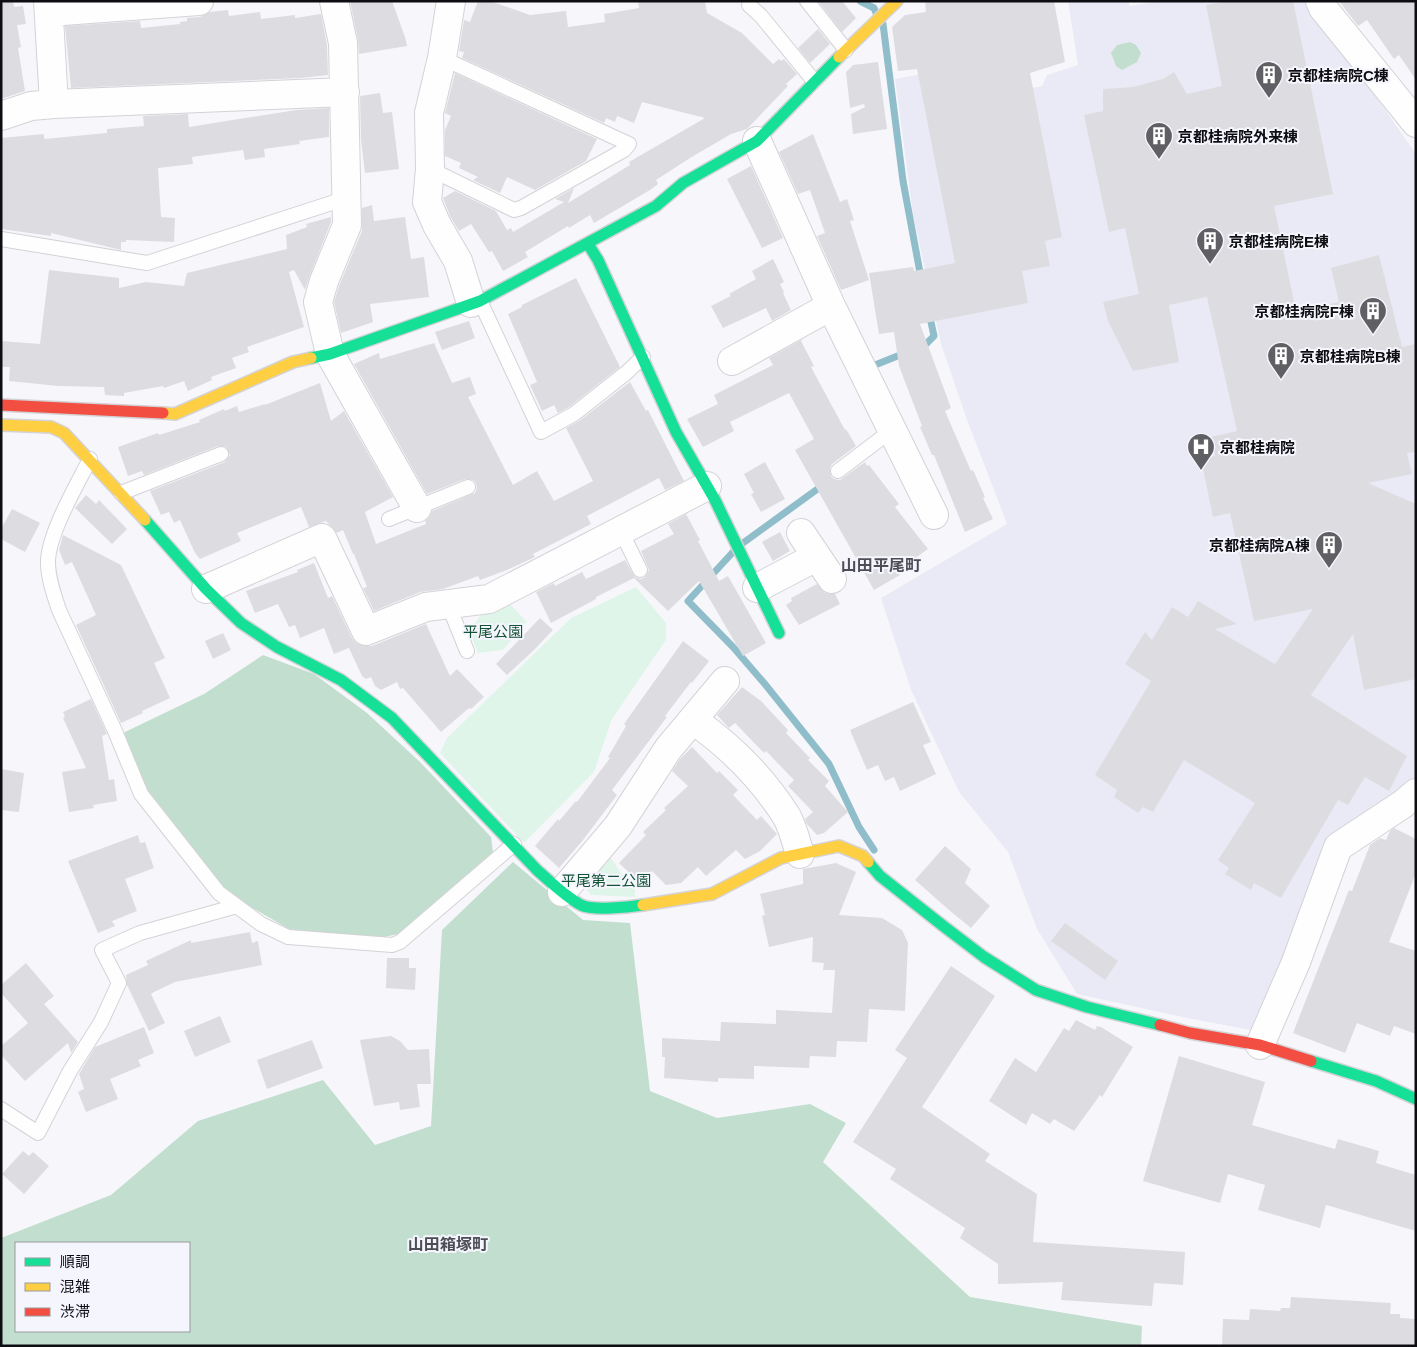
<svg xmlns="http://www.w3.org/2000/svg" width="1417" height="1347" font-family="Arial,'Noto Sans JP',sans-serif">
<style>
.built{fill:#eaeaf6}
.green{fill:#e0f5ea}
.forest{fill:#c1dece;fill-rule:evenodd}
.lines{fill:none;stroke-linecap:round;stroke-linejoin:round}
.stream{stroke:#90bdca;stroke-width:7}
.building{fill:#dddde1}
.lane-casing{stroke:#d3d3d7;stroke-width:16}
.street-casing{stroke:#d3d3d7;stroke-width:30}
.fast-casing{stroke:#d3d3d7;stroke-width:14}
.slow-casing{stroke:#d3d3d7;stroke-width:14}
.jam-casing{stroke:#d3d3d7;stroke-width:14}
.lane{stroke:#fefefe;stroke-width:14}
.street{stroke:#fefefe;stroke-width:28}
.fast{stroke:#16e098;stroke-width:11}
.slow{stroke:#ffcf43;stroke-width:11}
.jam{stroke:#f24e42;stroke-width:11}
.labels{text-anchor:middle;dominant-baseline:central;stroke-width:4;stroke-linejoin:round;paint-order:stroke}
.poi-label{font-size:15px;font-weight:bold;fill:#0e0e12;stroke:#f5f5fd;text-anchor:start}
.park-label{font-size:15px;fill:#135234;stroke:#f5f5fd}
.neighbourhood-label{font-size:16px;font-weight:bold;fill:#4d4d56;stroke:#f5f5fd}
</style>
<rect width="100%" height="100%" fill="#f7f7fb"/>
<path class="built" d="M1068 1H1128L1130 6 1161 1H1309L1416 154V781L1337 836 1261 1032 1182 1017 1077 994 1037 929 1008 852 959 792 911 690 881 598 1007 524 966 417 941 344 913 214 895 79 962 66 970 100 1042 86 1047 75 1078 65Z"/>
<path class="green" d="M636 587 666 623V640L612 719 594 772 524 843 440 753 447 738 571 618Z
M506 600 527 622 503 650 478 653 469 631 484 611Z
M608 854 622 874 635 887V897L591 895 581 882Z"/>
<path class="forest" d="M1130 42 1136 45 1141 53 1137 62 1122 70 1116 66 1111 53 1117 45Z
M263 655 314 674 367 713 420 762 491 837 493 852 398 934 384 937 317 934 289 929 230 895 146 788 123 733 204 694Z
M513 862 583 920 630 923 650 1091 717 1118 810 1104 846 1123 823 1162 970 1297 1142 1326 1141 1346H1V1238L111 1195 198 1121 323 1080 375 1145 431 1126 442 930ZM16 1243H189V1331H16Z"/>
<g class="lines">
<path class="stream" d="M860 1 874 8 876 13
M883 24 903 181 921 278
M920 347 926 344 934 336 929 313
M875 365 905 353
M743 543 823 485
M733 552 688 601 733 647 764 683 829 764 859 827 874 850"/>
</g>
<path class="building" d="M1 1H13L14 7 23 6 26 24 17 25 21 47 18 48 25 91 1 99Z
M350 1H392L405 37 407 46 359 54 358 40Z
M478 1H490L530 15 566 11 568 27 605 22 604 14 639 8 638 1H705L707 13 742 33 773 64 779 59 781 61 784 59 797 74 786 84 788 86 747 129 731 134 690 158 656 180 658 184 650 190 594 223 590 215 569 228 568 226 525 252 528 257 503 271 492 251 489 252 471 224 459 231 451 218 443 198 455 191 496 211 507 230 511 228 513 232 564 202 555 199 574 188 568 203 630 165 629 162 705 118 642 102 634 123 617 116 615 122 606 118 604 123 462 58 464 52 459 51 464 20 470 22Z
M818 1H842L856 18 842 32Z
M925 1H1054L1065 62 1030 73 1062 237 1045 241 1050 266 1022 271 1028 303 920 324 951 408 945 411 971 471 973 470 985 497 983 498 993 519 965 532 934 455H932L920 427 922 426 899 366 894 332 879 334 869 273 913 267 914 271 955 263 917 69 898 71 892 27 905 15 926 12Z
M1227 1H1293L1333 194 1274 206 1296 311 1339 302 1331 268 1379 255 1402 347 1416 344V452L1407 453 1412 474 1368 483 1416 504V679L1364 690 1353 634 1311 695 1407 756 1389 791 1365 777 1348 805 1338 800 1281 898 1254 883 1251 890 1225 874 1229 868 1218 860 1255 803 1184 760 1153 812 1143 807 1138 813 1114 797 1117 790 1095 775 1151 681 1125 664 1145 632 1152 640 1172 607 1188 617 1198 601 1237 624 1215 629 1275 664 1313 609 1254 621 1230 513 1213 517 1201 459 1215 456 1211 437 1237 431 1207 297 1169 305 1179 362 1133 371 1108 321 1103 302 1139 294 1125 228 1109 232 1084 115 1103 111V89L1133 87 1163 79 1174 72 1187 94 1222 86 1206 5Z
M1339 1H1416V80L1399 55 1394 59 1367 20 1358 26Z
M228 10 229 16 260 12 261 19 295 15V18L321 14 327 45 328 75 301 78 71 88 65 26 140 21 141 28 180 24V22L187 21V18L200 17 209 12Z
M818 29 830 44 810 63 798 48Z
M878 62 887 129 853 134 851 114 865 107 864 104 850 108 846 72 853 65Z
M455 73 597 139 586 161 535 190 507 177 500 193 473 180 478 177 459 168 461 163 445 156V130L451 116 445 113Z
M380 93 383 113 392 112 399 169 365 173 361 140 360 96Z
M329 108V137L299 141 300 144 264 149 265 157 245 160 243 150 192 157 193 164 158 168 161 217 175 218 174 242 126 240V242H121V250L51 233V236L1 229V138L44 134V139L107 133V129L144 126 143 116 188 114 189 127 296 110Z
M813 134 840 202 847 199 854 220 850 221 869 280 841 290 817 236 825 233 810 190 798 194 779 152Z
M751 166 783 238 762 248 727 179Z
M372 205 374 221 405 217 411 259 424 257 429 297 370 304 373 322 341 333 334 302 339 286 362 231V208Z
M331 217V222L310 275 305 290 294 270 289 272 304 327 247 347 249 352 232 358 236 368 211 377 212 380 188 391 184 381 164 388 163 386 124 393V396L105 395 104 387 58 386 9 381 10 367H1V341L40 344 49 270 119 278V288L146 282 184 286 187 273 287 249 286 235 307 227 306 224Z
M773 259 784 282 780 284 784 292 783 293 791 310 772 321 766 308 723 328 711 306 731 296 729 294 756 279 752 271Z
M576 278 620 367 569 407 558 413 554 405 542 411 530 385 537 382 508 314 522 307V305Z
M469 321 475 338 442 350 435 332Z
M803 339 801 341 814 366 811 367 845 430 846 429 856 446 832 464 830 468 831 476 834 479 840 480 865 462 867 466 869 465 899 504 895 507 928 549 897 571 900 575 874 590 795 450 814 439 789 393 730 422 734 431 703 447 687 419 718 404 714 395 773 365 769 358Z
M434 343 452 383 470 377 476 394 468 397 513 485 537 471 554 501 593 481 566 428 579 421 630 382 646 411 648 410 684 481 665 490 659 478 587 516 591 524 533 554 535 557 507 570 480 580 478 576 443 589 420 592 374 611 363 588 367 587 354 554H353L343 530 337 533 326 521 309 527 301 507 237 533 241 541 200 559 195 553 180 520 174 523 169 512 161 515 150 491 225 462 230 455 226 447 218 446 144 475 142 471 128 476 118 447 158 433 159 435 200 422 199 420 224 409 225 411 237 406 239 412 265 404V405L320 383 331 421 344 411 393 497 365 512 376 544 426 524 425 521 430 516 432 511 475 493 477 488 476 483 473 480 465 479 427 494 354 364 379 353 380 359Z
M765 462 785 499 761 512 751 494 754 493 744 474Z
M86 495 96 504 99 500 127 529 112 544 75 508Z
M12 509 40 523 25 552 1 539V529Z
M686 514 700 540 698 541 719 581 728 576 766 643 743 656 699 581 668 611 634 578 596 597V599L551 623 536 592 554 583 555 586 582 572 586 579 625 560 635 577 640 579 644 578 649 570 641 551 674 534 668 524Z
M780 532 790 551 773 561 762 542Z
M63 535 121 565 165 658 154 663 170 698 142 711 143 713 121 723 76 625 96 615 72 562 65 565 59 550Z
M314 563 328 598 332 596 352 638 356 643 364 646H372L426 624 450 676 457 669 484 697 471 709 469 708 441 732 403 688 400 689 397 682 381 690 375 686 371 677 366 679 362 676 349 648 334 654 324 628 300 638 295 625 289 627 278 604 255 613 246 591 298 572 297 570Z
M817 584 825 593 835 594 840 604 799 625 786 605 792 601 791 598Z
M540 618 553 630 533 651 507 675 496 664Z
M223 633 231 650 213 659 205 641Z
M683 641 709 661 692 683 691 682 665 716 667 717 612 790 617 795 583 840 559 868 535 846 558 819 559 821 576 801 577 802 610 758 608 757 626 726 624 724Z
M742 687 761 701 788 730 786 733 810 758 808 760 829 781 825 786 848 812 824 833 817 835 806 823 805 819 813 812 788 786 794 780 766 751 764 753 735 723 729 728 717 715Z
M91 699 107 734 102 736 109 780 114 779 117 801 93 805 94 808 69 812 62 772 86 768 63 718 65 717 63 712Z
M913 702 931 742 923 745 936 774 900 791 894 777 885 781 878 765 867 770 850 730Z
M692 747 717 773 719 771 738 790 733 795 757 820 761 816 777 834 760 851 745 859 736 850 706 876 698 867 681 883 666 885 652 871 640 883 619 863 646 835 643 832 666 810 664 808 688 786 672 771 680 759Z
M1 769 24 773 19 812 1 810Z
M1394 828 1416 839V873L1389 942 1416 951V1034L1394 1026 1390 1036 1357 1023 1345 1053 1293 1033 1349 890 1352 891 1370 845 1380 838 1386 840 1390 831Z
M138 835 140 843 145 842 154 868 125 879 137 911 112 921 115 926 98 933 68 861Z
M945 846 971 869 965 883 990 906 971 928 949 910 915 880Z
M836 863 856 872 839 915 882 918 902 930 908 943 905 1011 869 1009 867 1042 837 1041 836 1057 810 1056 809 1068 754 1066V1079L718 1078V1082L664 1078 665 1057H662V1038L720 1041 721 1022 776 1024V1010L832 1013 835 970H823L824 963 812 962 813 937 769 947 762 916 765 915 760 894 803 884V869Z
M1065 923 1118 961 1105 980 1051 941Z
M250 932 252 943 258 941 262 965 175 982 154 992 151 994 165 1023 149 1031 127 985 126 975 148 965 146 961 191 940V943Z
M387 958H409V968H416L415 990 386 988Z
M26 963 54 996 44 1004 78 1042 71 1053 68 1043 25 1081 1 1055V1046L28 1023 1 993V985Z
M951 966 995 996 922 1107 990 1154 985 1161 1037 1194 1033 1242 1185 1252 1183 1285 1154 1283 1152 1306 1061 1300 1063 1282 998 1284V1264L960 1238 965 1228 890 1179 896 1169 853 1142 907 1058 895 1050Z
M220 1016 231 1042 195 1057 184 1031Z
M1076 1020 1095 1030 1097 1026 1101 1027 1133 1047 1102 1097 1100 1095 1074 1131 1054 1119 1050 1124 1032 1113 1026 1125 989 1101 1015 1058 1036 1072 1064 1028 1069 1031Z
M144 1027 154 1053 138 1060 141 1066 110 1079 118 1099 86 1112 78 1092 84 1089 79 1074 95 1047Z
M391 1036 400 1041 408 1050 429 1049 431 1084H417L420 1107 400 1110 399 1102 374 1106 360 1040Z
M312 1040 323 1068 267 1089 257 1060Z
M1179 1056 1265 1082 1252 1125 1335 1149 1338 1139 1379 1151 1376 1163 1416 1175V1231L1326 1205 1320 1228 1258 1210 1265 1185 1228 1174 1220 1203 1143 1181Z
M23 1151 29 1156 33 1152 49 1166 24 1194 2 1174Z
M1291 1297 1391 1303 1390 1314H1400V1318L1416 1319V1346H1222L1223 1319 1249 1320 1250 1309 1280 1311 1281 1308H1290Z"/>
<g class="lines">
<defs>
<path id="lane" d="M807 1 846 50
M749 5 761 16 814 81
M430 169 514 210 521 208 624 150 629 144 442 58
M1 239 147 263 347 198
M480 301 541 432 574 414 626 373 643 357
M90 459C77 485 48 534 48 562 48 578 54 595 59 610L115 731 141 794 219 893 261 924 288 937 392 945 400 942 514 844
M838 471 892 430
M121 493 221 454
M389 519 468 487
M621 531 640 570
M448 604 467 651
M1 1109 38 1133 70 1071 101 1022 119 983 102 950 140 933 237 906"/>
<path id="street" d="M48 1 54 104
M334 1 343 43 347 225 324 281 318 302 330 354 417 508
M451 1 442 58 429 113 430 169 427 202 437 225 458 261 471 303
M1320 1 1323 8 1416 123
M49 12 199 1
M1 116 31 106 54 104 345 92
M757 141 831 306 934 515
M732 361 831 306
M801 533 832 579
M757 588 816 557
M206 589 322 538 366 631 426 607 489 599 707 486
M693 720C729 745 763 779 787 817 793 828 796 842 800 854
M562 892 618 826 668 749 725 681
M1260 1045 1296 962 1338 847 1403 804 1416 793"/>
<path id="fast" d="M588 244 598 260 676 432 715 500 779 633
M311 358 330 354 480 301 656 206 683 183 757 141 839 57
M145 520 206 589 241 623 277 647 341 680 392 718 538 871C552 883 565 896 581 905 593 911 629 907 643 905
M868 862 880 876 942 925 984 957 1036 990 1087 1007 1160 1025
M1311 1061 1376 1081 1416 1099"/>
<path id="slow" d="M839 57 897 1
M163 413 175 414 293 362 311 358
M1 425 51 427 64 433 145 520
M643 905 712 894 781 858 839 846 863 856 868 862"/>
<path id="jam" d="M1 405 163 413
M1160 1025 1190 1033 1260 1045 1311 1061"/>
</defs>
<use href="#lane" class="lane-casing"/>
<use href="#street" class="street-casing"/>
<use href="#fast" class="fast-casing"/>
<use href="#slow" class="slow-casing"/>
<use href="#jam" class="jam-casing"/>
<use href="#lane" class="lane"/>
<use href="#street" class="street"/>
<use href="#fast" class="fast"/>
<use href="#slow" class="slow"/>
<use href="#jam" class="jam"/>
</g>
<defs>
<symbol id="building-pin" viewBox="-11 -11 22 30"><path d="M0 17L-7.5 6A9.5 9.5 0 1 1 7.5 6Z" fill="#606064" stroke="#f5f5fd"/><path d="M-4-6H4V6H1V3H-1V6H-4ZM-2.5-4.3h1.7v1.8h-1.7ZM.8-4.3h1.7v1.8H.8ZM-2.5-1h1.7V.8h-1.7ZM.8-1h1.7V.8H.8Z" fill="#fff"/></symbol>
<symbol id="hospital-pin" viewBox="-11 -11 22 30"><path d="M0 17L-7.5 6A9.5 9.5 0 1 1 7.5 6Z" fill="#606064" stroke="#f5f5fd"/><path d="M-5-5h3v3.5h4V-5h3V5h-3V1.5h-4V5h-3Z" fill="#fff"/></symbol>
</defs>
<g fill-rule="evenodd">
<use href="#building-pin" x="1253" y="59" width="32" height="43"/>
<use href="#building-pin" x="1143" y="120" width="32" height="43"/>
<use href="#building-pin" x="1194" y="225" width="32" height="43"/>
<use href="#building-pin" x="1357" y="295" width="32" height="43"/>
<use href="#building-pin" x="1265" y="340" width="32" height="43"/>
<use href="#hospital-pin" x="1185" y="431" width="32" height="43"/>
<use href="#building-pin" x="1313" y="529" width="32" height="43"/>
</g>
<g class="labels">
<g class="poi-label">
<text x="1288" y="75">京都桂病院C棟</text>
<text x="1178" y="136">京都桂病院外来棟</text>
<text x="1229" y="241">京都桂病院E棟</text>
<text x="1354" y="311" text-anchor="end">京都桂病院F棟</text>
<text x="1300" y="356">京都桂病院B棟</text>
<text x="1220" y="447">京都桂病院</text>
<text x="1310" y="545" text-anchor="end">京都桂病院A棟</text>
</g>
<g class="park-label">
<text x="493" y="631">平尾公園</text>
<text x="606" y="880">平尾第二公園</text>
</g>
<g class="neighbourhood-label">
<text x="881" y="565">山田平尾町</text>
<text x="448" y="1244">山田箱塚町</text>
</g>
</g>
<rect width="1417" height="1347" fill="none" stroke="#0e0e12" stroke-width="5"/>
<rect x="15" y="1242" width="175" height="90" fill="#f5f5fd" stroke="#99999f"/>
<rect x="25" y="1258" width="25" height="8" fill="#16e098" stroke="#99999f"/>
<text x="60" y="1267" font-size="15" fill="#0e0e12">順調</text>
<rect x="25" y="1283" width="25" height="8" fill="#ffcf43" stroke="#99999f"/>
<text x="60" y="1292" font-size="15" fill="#0e0e12">混雑</text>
<rect x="25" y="1308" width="25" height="8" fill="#f24e42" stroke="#99999f"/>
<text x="60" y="1317" font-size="15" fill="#0e0e12">渋滞</text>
</svg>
